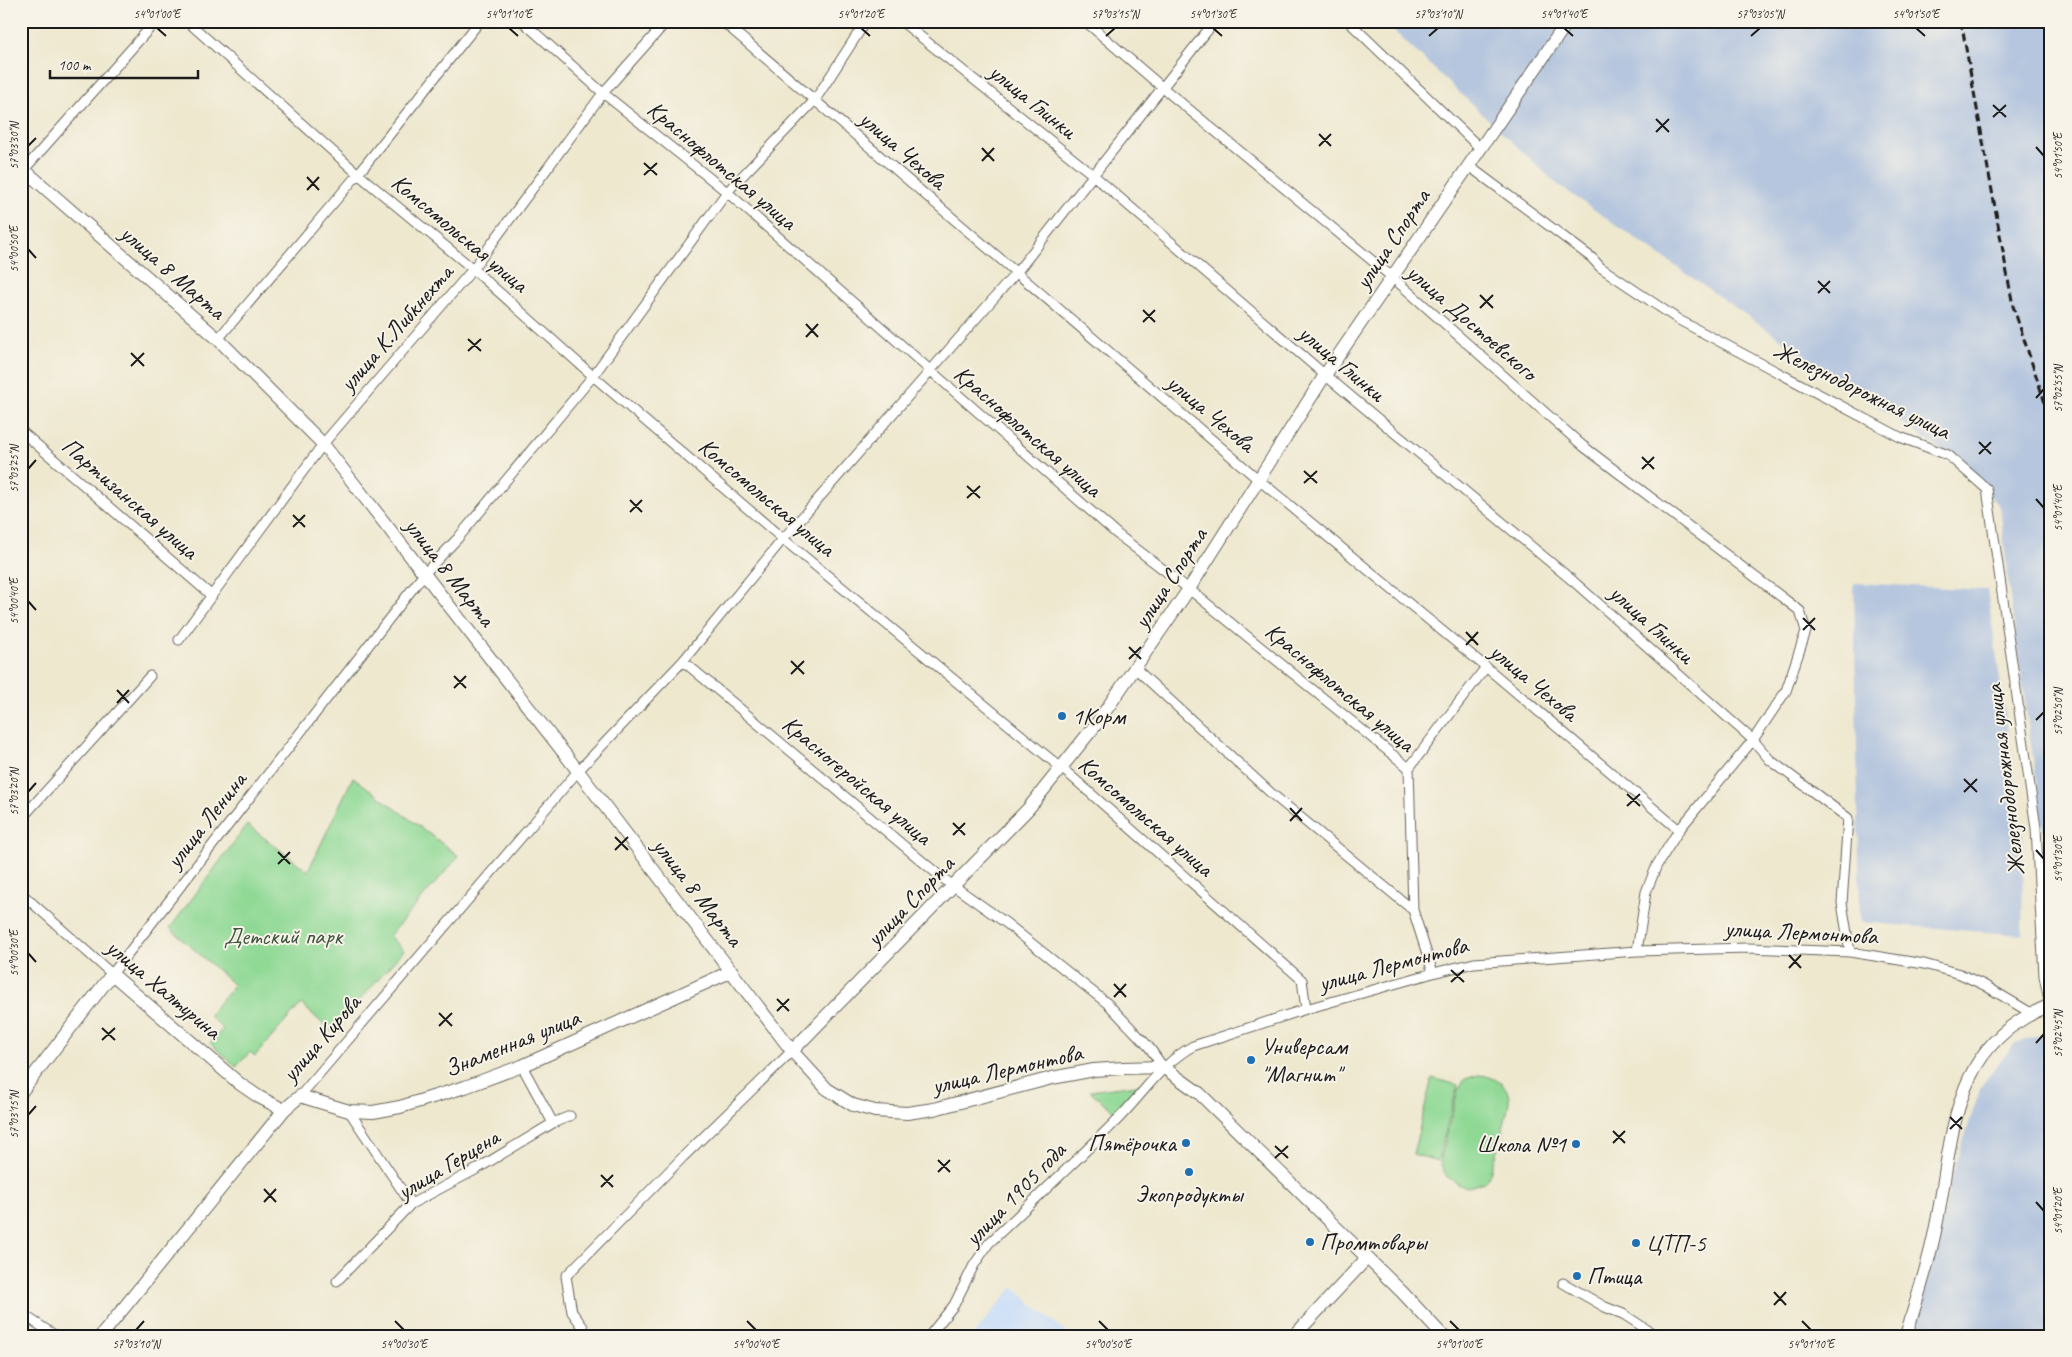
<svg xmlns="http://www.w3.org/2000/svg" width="2072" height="1357" font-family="Caveat,sans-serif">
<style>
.built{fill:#c8ddf9}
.industrial{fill:#b6c6de}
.green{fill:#90d995;stroke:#567a58}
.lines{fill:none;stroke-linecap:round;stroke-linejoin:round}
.street-casing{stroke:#66635b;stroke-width:11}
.secondary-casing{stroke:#66635b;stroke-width:14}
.street{stroke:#fff;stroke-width:9}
.secondary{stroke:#fff;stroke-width:12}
.rail{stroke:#1c1c1c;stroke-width:3;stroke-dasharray:8 4;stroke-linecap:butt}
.ticks{fill:none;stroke:#1c1c1c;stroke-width:2}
.poi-dot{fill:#1f6fb2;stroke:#f7f3e8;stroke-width:2}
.labels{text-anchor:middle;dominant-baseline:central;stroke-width:4;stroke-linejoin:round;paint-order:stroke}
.street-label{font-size:24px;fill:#1c1c1c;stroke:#f7f3e8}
.poi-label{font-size:24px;fill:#1c1c1c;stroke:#f7f3e8;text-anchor:start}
.park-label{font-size:24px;fill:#3f5540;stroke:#f7f3e8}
.neatline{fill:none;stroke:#1c1c1c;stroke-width:2}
.ticks-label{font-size:12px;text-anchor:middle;fill:#1c1c1c}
</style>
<rect width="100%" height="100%" fill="#f7f3e8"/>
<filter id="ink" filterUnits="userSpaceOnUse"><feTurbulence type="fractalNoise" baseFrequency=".02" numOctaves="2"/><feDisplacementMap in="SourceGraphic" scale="10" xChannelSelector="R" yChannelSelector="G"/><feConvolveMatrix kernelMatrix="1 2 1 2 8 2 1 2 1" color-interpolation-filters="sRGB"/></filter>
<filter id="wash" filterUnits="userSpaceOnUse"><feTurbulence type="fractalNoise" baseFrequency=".0096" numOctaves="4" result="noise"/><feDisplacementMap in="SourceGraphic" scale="20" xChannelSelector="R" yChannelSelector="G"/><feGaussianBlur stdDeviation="1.12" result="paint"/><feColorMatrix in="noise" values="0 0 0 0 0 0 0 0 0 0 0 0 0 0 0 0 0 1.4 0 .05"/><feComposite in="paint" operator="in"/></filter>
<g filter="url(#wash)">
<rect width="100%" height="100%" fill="#eee8cf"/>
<path class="built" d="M1013 1287 1070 1336H972Z"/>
<path class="industrial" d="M1383 21H2051V885L2010 597 2000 506 1948 455 1557 184Z
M1854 583 1987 590 2023 836 2022 935 1860 922Z
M2051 1032V1336H1912L1955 1167 1981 1086 2015 1043Z"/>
<path class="green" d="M353 777 459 856 389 936 404 950 332 1032 301 1004 255 1056 250 1052 236 1067 210 1043 223 1029 209 1015 234 985 170 928 247 825 308 871Z
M1478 1075C1491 1075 1509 1084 1509 1099 1510 1108 1492 1168 1488 1179L1485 1182 1468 1187 1460 1185 1446 1176 1440 1162 1458 1090 1465 1079Z
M1432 1078 1458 1085 1438 1161 1413 1154Z
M1145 1084 1117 1114 1090 1091Z"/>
</g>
<g filter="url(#ink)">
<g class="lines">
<defs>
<path id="street" d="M187 21 358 174 473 269 593 376 783 539 1071 776 1302 980 1306 1009
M522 21 603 93 727 192 1117 534 1189 589 1409 768 1413 910
M722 21 1259 480 1486 667 1679 830
M901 21 1092 174 1325 375 1573 581 1753 740 1770 760 1848 818 1842 903 1850 952
M1085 21 1163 88 1392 277 1583 446 1800 611 1806 631 1786 691 1753 740 1679 830 1657 865 1646 892 1637 951
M1348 21 1481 149
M1469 166 1592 258 1600 267 1679 320 1900 437 1948 455 1987 489 2036 828 2044 976 2050 1005
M21 173 156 21
M218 339 358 174 480 21
M21 431 212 596
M179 640 323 444 473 269 603 93 667 21
M683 661 941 877 1006 923 1108 1004 1149 1047 1163 1067
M1135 668 1272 794 1413 910 1433 973
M1409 768 1486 667
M21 819 150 676
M21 893 112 974 424 574 458 538 593 376 727 192 815 100 866 21
M522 1066 553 1123
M300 1096 578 771 683 661 783 539 1016 273 1215 21
M349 1111 411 1204
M337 1281 411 1204 477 1169 553 1123 570 1116
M1563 1283 1605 1307 1623 1314 1657 1336
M21 1313 56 1336
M583 1327 572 1312 566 1276 683 1157 792 1051
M929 1336 954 1305 974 1265 989 1243C1031 1203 1074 1163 1115 1122 1142 1096 1159 1065 1193 1046L1306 1009 1433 973 1474 963 1637 951 1748 948 1850 952 1924 964 1960 974 1984 985 2031 1013"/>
<path id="secondary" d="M21 167 218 339 323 444 578 771 792 1051 827 1089 853 1105 875 1111 907 1113 934 1109 1052 1078 1094 1070 1123 1068 1163 1067 1199 1093 1402 1292 1443 1336
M792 1051 1028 809 1097 723 1189 589 1325 375 1568 21
M21 1092 112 974 240 1084 259 1097 284 1110
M101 1336 284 1110 300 1096 349 1111 373 1112 400 1107 465 1087 522 1066 732 971
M1294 1336 1367 1258
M1906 1336C1915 1304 1926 1272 1933 1240 1955 1148 1943 1046 2051 1005"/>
</defs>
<use href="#street" class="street-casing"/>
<use href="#secondary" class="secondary-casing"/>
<use href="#street" class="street"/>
<use href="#secondary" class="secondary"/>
<path class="rail" d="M1961 21 2013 306 2051 421"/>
</g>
</g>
<path class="ticks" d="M157 28 166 36M509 28 518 36M861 28 870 36M1213 28 1222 36M1564 28 1573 36M1916 28 1925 36M1106 36 1115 28M1429 36 1438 28M1751 36 1760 28M1993 105 2006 117M1993 117 2006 105M1656 119 1669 132M1656 132 1669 119M1319 134 1331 146M28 146 36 138M1319 146 1331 134M2036 147 2044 156M982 148 994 161M982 161 994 148M644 163 657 175M644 175 657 163M307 177 319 190M307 190 319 177M28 249 36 258M1818 281 1830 293M1818 293 1830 281M1480 295 1493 308M1480 308 1493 295M1143 310 1155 322M1143 322 1155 310M806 324 818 337M806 337 818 324M468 339 481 351M468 351 481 339M131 353 144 366M131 366 144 353M2036 398 2044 389M1979 442 1991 454M1979 454 1991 442M1642 457 1654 469M28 469 36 460M1642 469 1654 457M1304 471 1317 483M1304 483 1317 471M967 486 980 498M967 498 980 486M2036 499 2044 508M630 500 642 512M630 512 642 500M293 515 305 527M293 527 305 515M28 601 36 610M1803 618 1815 630M1803 630 1815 618M1466 632 1478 645M1466 645 1478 632M1129 647 1141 659M1129 659 1141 647M791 661 804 674M791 674 804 661M454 676 466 688M454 688 466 676M117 690 129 703M117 703 129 690M2036 720 2044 712M1964 779 1977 792M28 792 36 783M1964 792 1977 779M1627 794 1640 806M1627 806 1640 794M1290 808 1302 821M1290 821 1302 808M953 823 965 835M953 835 965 823M615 837 628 850M615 850 628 837M2036 850 2044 859M278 852 290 864M278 864 290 852M28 953 36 962M1789 955 1801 968M1789 968 1801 955M1451 970 1464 982M1451 982 1464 970M1114 984 1126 997M1114 997 1126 984M777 999 789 1011M777 1011 789 999M439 1013 452 1026M439 1026 452 1013M102 1028 115 1040M102 1040 115 1028M2036 1043 2044 1034M28 1115 36 1106M1950 1117 1962 1129M1950 1129 1962 1117M1613 1131 1625 1143M1613 1143 1625 1131M1275 1146 1288 1158M1275 1158 1288 1146M938 1160 950 1172M938 1172 950 1160M601 1175 613 1187M601 1187 613 1175M264 1189 276 1202M264 1202 276 1189M2036 1202 2044 1211M1774 1292 1786 1305M1774 1305 1786 1292M395 1321 404 1330M747 1321 756 1330M1099 1321 1108 1330M1450 1321 1459 1330M1802 1321 1811 1330M136 1330 144 1321"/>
<g class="poi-dot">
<circle cx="1062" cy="716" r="5"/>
<circle cx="1251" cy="1060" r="5"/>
<circle cx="1186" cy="1143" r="5"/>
<circle cx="1576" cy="1144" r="5"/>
<circle cx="1189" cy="1172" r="5"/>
<circle cx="1310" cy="1242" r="5"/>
<circle cx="1636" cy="1243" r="5"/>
<circle cx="1577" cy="1276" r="5"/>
</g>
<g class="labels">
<g class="street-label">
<text transform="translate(1033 101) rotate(39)">улица Глинки</text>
<text transform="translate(903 150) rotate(41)">улица Чехова</text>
<text transform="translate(722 165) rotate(40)">Краснофлотская улица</text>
<text transform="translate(460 233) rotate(40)">Комсомольская улица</text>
<text transform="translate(1392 239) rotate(-56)">улица Спорта</text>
<text transform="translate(173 272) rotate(41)">улица 8 Марта</text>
<text transform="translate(1472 322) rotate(41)">улица Достоевского</text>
<text transform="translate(396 328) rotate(-49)">улица К.Либкнехта</text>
<text transform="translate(1342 363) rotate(40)">улица Глинки</text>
<text transform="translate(1862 390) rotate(26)">Железнодорожная улица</text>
<text transform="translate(1211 413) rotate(40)">улица Чехова</text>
<text transform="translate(1028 431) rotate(41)">Краснофлотская улица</text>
<text transform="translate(767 497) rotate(40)">Комсомольская улица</text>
<text transform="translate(130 498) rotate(41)">Партизанская улица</text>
<text transform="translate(450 572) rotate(52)">улица 8 Марта</text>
<text transform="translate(1170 578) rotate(-57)">улица Спорта</text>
<text transform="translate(1652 624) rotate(42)">улица Глинки</text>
<text transform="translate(1534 682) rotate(40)">улица Чехова</text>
<text transform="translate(1340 687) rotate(40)">Краснофлотская улица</text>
<text transform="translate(857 780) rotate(40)">Красногеройская улица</text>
<text transform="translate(2005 780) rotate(-97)">Железнодорожная улица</text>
<text transform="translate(1146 816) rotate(41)">Комсомольская улица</text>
<text transform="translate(206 820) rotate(-52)">улица Ленина</text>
<text transform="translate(698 892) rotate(52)">улица 8 Марта</text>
<text transform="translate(910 901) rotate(-46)">улица Спорта</text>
<text transform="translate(1801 932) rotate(3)">улица Лермонтова</text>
<text transform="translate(1393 964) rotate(-15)">улица Лермонтова</text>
<text transform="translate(164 989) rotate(40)">улица Халтурина</text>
<text transform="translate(321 1038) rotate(-49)">улица Кирова</text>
<text transform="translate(512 1043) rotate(-22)">Знаменная улица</text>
<text transform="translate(1007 1069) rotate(-13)">улица Лермонтова</text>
<text transform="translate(448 1164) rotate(-31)">улица Герцена</text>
<text transform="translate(1015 1194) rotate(-46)">улица 1905 года</text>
</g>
<g class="poi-label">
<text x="1072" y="716">1Корм</text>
<text x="1261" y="1046">Универсам<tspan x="1261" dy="28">"Магнит"</tspan></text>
<text x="1176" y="1143" text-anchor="end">Пятёрочка</text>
<text x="1566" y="1144" text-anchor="end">Школа №1</text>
<text x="1189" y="1194" text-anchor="middle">Экопродукты</text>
<text x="1320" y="1242">Промтовары</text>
<text x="1646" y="1243">ЦТП-5</text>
<text x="1587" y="1276">Птица</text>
</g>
<g class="park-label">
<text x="283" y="936">Детский парк</text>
</g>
</g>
<rect width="2072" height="1357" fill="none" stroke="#f7f3e8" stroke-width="55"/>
<path d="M50 70v8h148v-8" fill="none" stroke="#1c1c1c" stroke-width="2.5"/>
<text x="58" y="70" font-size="15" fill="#1c1c1c" stroke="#f7f3e8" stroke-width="4" paint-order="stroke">100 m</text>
<rect x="28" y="28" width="2016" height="1302" class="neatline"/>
<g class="ticks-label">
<text x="157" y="18">54°01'00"E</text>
<text x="509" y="18">54°01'10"E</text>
<text x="861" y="18">54°01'20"E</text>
<text x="1115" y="18">57°03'15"N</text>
<text x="1213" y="18">54°01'30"E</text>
<text x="1438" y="18">57°03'10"N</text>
<text x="1564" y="18">54°01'40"E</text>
<text x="1760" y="18">57°03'05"N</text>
<text x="1916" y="18">54°01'50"E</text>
<text transform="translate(14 146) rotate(-90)" y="4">57°03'30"N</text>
<text transform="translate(2058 156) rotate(-90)" y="4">54°01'50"E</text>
<text transform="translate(14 249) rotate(-90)" y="4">54°00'50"E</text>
<text transform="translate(2058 389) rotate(-90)" y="4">57°02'55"N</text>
<text transform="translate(14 469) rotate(-90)" y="4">57°03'25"N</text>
<text transform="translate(2058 508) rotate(-90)" y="4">54°01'40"E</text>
<text transform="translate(14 601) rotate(-90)" y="4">54°00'40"E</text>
<text transform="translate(2058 712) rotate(-90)" y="4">57°02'50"N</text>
<text transform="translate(14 792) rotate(-90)" y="4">57°03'20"N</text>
<text transform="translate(2058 859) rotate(-90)" y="4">54°01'30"E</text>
<text transform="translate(14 953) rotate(-90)" y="4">54°00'30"E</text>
<text transform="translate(2058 1034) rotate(-90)" y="4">57°02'45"N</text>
<text transform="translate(14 1115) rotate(-90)" y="4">57°03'15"N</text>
<text transform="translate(2058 1211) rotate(-90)" y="4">54°01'20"E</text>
<text x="136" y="1348">57°03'10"N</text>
<text x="404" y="1348">54°00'30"E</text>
<text x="756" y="1348">54°00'40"E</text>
<text x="1108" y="1348">54°00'50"E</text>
<text x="1459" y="1348">54°01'00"E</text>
<text x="1811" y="1348">54°01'10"E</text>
</g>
</svg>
